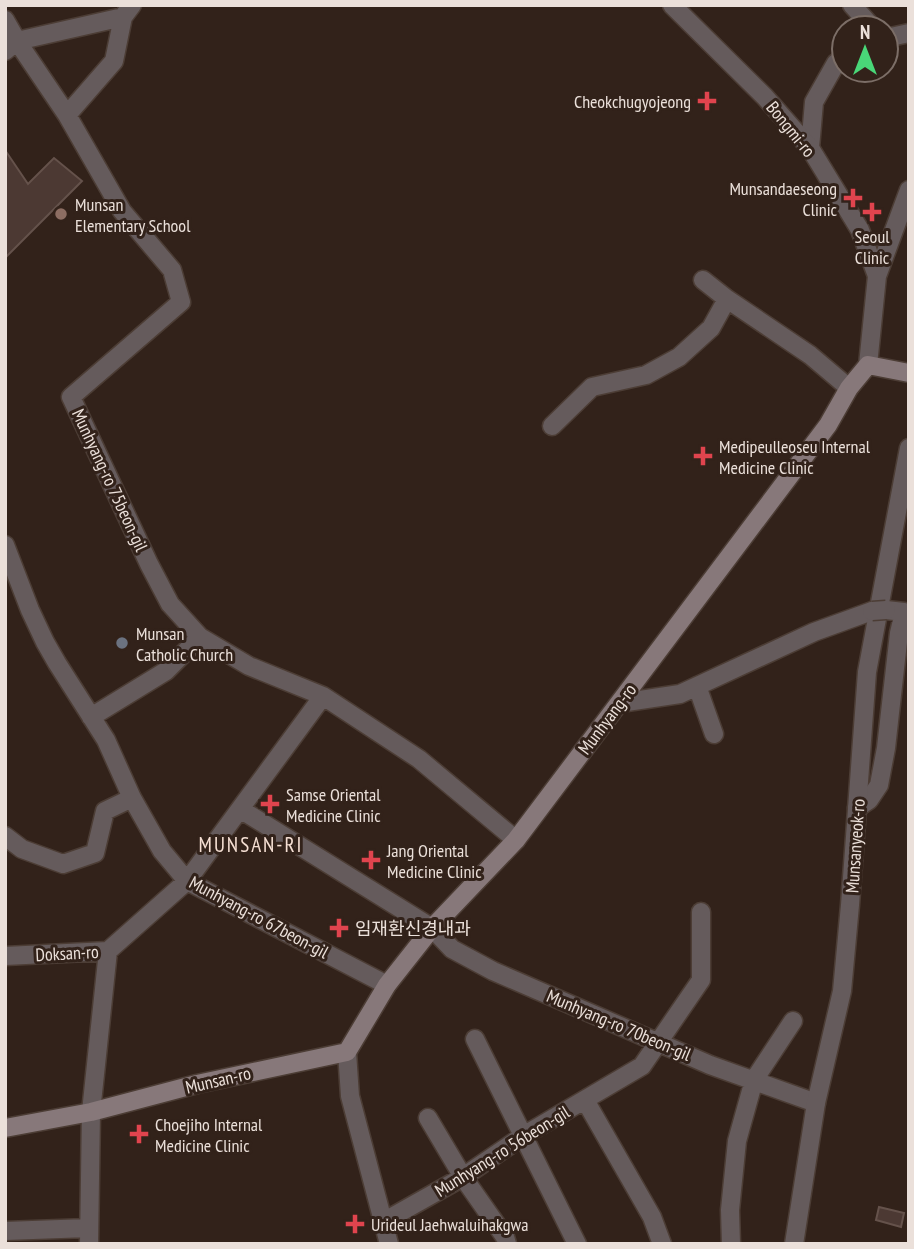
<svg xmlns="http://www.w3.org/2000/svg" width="914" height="1249" font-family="'PT Sans Narrow','Noto Sans KR',sans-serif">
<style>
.building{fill:#4c3933;stroke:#65524b;stroke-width:2}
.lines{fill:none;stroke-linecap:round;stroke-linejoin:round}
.minor-casing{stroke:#4c3d35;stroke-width:21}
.tertiary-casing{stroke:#4c3d35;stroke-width:21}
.secondary-casing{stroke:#4c3d35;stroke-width:21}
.minor{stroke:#655b5c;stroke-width:18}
.tertiary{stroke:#655b5c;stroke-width:18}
.secondary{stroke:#87787a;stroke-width:18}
.minor-bridge-casing{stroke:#4c3d35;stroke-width:21;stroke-linecap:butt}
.minor-bridge{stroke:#655b5c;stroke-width:18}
.health-dot{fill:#e0444e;stroke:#32221a;stroke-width:2.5}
.education-dot{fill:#8d6e63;stroke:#32221a;stroke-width:2.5}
.worship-dot{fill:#6b7280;stroke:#32221a;stroke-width:2.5}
.labels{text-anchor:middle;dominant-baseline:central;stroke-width:6;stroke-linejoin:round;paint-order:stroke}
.poi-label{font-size:18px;fill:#ebe0da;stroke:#32221a;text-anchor:start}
.street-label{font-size:18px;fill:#ebe0da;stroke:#32221a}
.quarter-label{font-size:21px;letter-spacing:2px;fill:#f5dfd3;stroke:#32221a}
</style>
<rect width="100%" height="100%" fill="#32221a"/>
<path class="building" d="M5 150 28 184 54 158 82 181 5 258Z
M879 1207 904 1213 901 1227 876 1220Z"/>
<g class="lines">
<defs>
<path id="minor" d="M852 5 873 28
M5 20 17 41 67 115 122 211 172 270 181 302 71 397 149 564 170 604 200 637 249 666 323 696 419 759 516 840
M886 38 909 33
M5 51 17 41 123 17 132 5
M67 115 114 61 123 17
M810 148 814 102 836 63 844 59
M703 280 727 299 810 355 849 388
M552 426 592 387 646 375 679 357 711 328 727 299
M5 545 30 610 45 642 57 663 106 740 132 798 162 851 187 881 387 985
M697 686 714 734
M620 703 680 694 814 632 872 611
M91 717 166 671 200 637
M857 808 869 800 879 785 886 748 899 633 904 612 886 610
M240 809 432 928 452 949 493 971 710 1065 816 1103
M5 836 22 849 63 864 95 853 105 811 132 798
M5 956 108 951 187 881 323 696
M475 1039 577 1244
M585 1100 652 1217 662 1244
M428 1118 463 1177 505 1237 507 1244
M383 1222 463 1177 523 1136 642 1066 701 980V912
M5 1231 88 1228
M89 1244 91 1112 108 951
M731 1244 730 1210 737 1141 754 1080 793 1021"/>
<path id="tertiary" d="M672 5 765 97 810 148 860 230 877 276
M868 365 877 276 909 190
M347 1052 350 1096 389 1244
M794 1244 816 1103 842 991 850 905 867 672 909 448"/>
<path id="secondary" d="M5 1128 91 1112 197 1084 347 1052 387 985 432 928 516 840 828 425 849 388 868 365 909 373"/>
</defs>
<use href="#minor" class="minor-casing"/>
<use href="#tertiary" class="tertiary-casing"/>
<use href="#secondary" class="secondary-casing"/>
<use href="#minor" class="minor"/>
<use href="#tertiary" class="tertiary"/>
<use href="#secondary" class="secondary"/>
<defs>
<path id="minor-bridge" d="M872 611 886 610"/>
</defs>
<use href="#minor-bridge" class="minor-bridge-casing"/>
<use href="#minor-bridge" class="minor-bridge"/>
</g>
<g class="health-dot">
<path d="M703.5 90.5h7v7h7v7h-7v7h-7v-7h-7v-7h7z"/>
<path d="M849.5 187.5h7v7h7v7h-7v7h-7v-7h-7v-7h7z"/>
<path d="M868.5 201.5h7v7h7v7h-7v7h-7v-7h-7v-7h7z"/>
<path d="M699.5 445.5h7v7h7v7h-7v7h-7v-7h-7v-7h7z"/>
<path d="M266.5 793.5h7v7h7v7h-7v7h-7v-7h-7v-7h7z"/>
<path d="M367.5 849.5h7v7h7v7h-7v7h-7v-7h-7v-7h7z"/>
<path d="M335.5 917.5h7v7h7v7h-7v7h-7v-7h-7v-7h7z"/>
<path d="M135.5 1123.5h7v7h7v7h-7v7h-7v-7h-7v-7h7z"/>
<path d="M351.5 1213.5h7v7h7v7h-7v7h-7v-7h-7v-7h7z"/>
</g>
<circle class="education-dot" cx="61" cy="214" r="7"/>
<circle class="worship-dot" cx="122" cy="643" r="7"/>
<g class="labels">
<g class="poi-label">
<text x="691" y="101" text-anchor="end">Cheokchugyojeong</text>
<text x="837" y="188" text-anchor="end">Munsandaeseong<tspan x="837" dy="21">Clinic</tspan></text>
<text x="75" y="204">Munsan<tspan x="75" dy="21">Elementary School</tspan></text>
<text x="872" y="236" text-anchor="middle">Seoul<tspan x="872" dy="21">Clinic</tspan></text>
<text x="719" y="446">Medipeulleoseu Internal<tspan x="719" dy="21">Medicine Clinic</tspan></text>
<text x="136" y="633">Munsan<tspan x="136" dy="21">Catholic Church</tspan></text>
<text x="286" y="794">Samse Oriental<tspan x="286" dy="21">Medicine Clinic</tspan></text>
<text x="387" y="850">Jang Oriental<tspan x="387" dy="21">Medicine Clinic</tspan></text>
<text x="355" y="928">임재환신경내과</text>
<text x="155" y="1124">Choejiho Internal<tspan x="155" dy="21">Medicine Clinic</tspan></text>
<text x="371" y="1224">Urideul Jaehwaluihakgwa</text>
</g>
<g class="street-label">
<text transform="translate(791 129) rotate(51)">Bongmi-ro</text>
<text transform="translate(110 480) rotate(65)">Munhyang-ro 75beon-gil</text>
<text transform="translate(607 719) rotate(-53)">Munhyang-ro</text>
<text transform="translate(855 846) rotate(-86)">Munsanyeok-ro</text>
<text transform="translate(259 917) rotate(28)">Munhyang-ro 67beon-gil</text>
<text transform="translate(67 953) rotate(-3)">Doksan-ro</text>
<text transform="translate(619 1025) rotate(23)">Munhyang-ro 70beon-gil</text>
<text transform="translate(218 1080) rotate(-13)">Munsan-ro</text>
<text transform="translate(502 1151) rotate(-32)">Munhyang-ro 56beon-gil</text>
</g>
<g class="quarter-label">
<text x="251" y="844">MUNSAN-RI</text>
</g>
</g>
<rect width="914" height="1249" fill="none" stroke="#ebe0da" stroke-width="14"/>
<g transform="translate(865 49)"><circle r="33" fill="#32221a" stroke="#7c6e67" stroke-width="2"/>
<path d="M0-5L12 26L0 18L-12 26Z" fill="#49d778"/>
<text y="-10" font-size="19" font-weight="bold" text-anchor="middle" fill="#ebe0da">N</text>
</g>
</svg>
